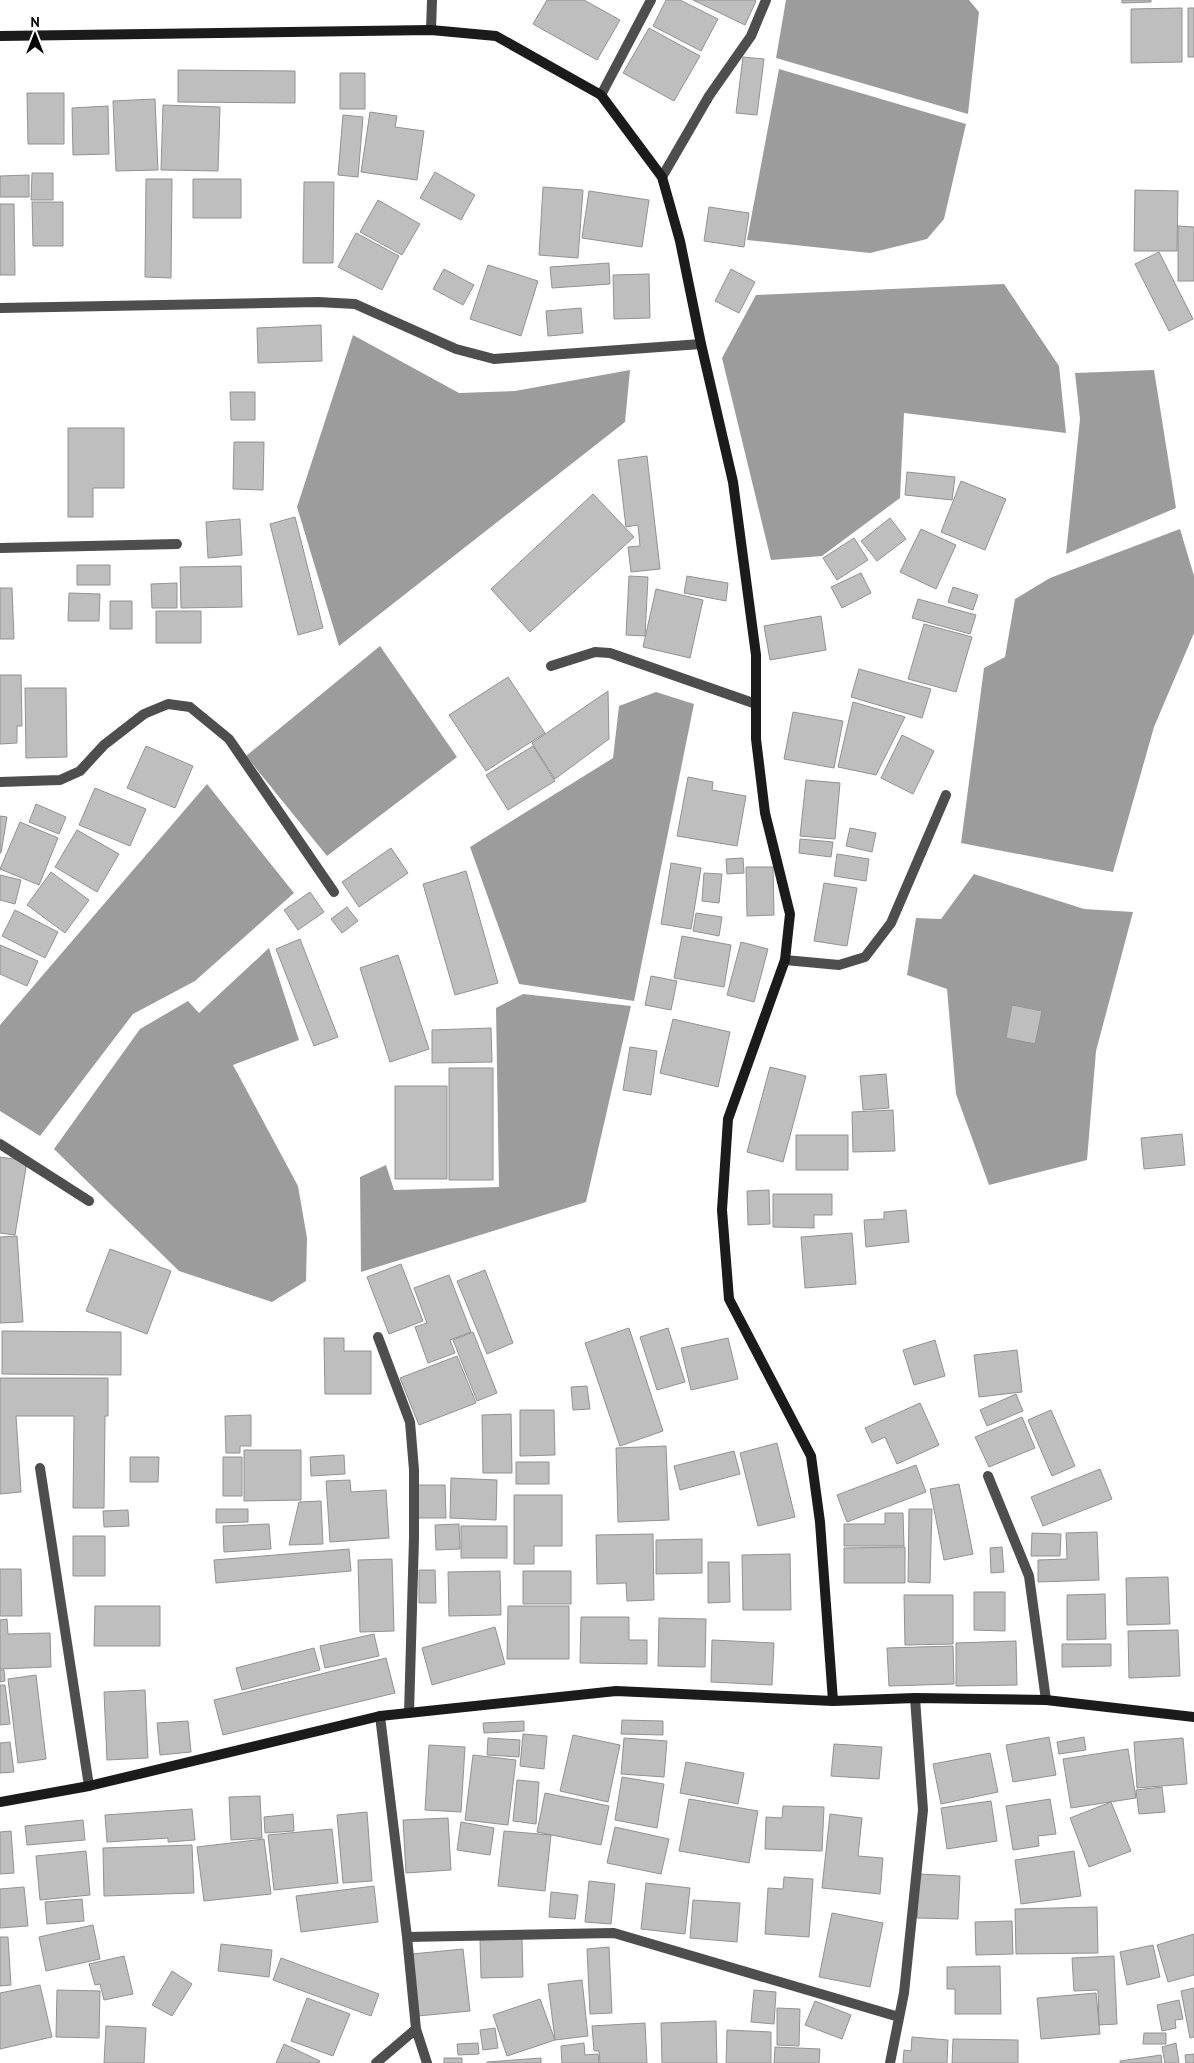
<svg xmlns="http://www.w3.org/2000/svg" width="1194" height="2063" font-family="'PT Sans',sans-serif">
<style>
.water{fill:#9c9c9c;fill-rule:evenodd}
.building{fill:#bebebe;stroke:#929292}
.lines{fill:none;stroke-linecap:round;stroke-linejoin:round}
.lane{stroke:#4e4e4e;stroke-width:10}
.street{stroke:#4e4e4e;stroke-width:10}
.secondary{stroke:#1b1b1b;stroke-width:10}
</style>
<rect width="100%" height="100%" fill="#fff"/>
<path class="water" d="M786 0H969L979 12 968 114 776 58Z
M779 69 966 124 944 219 927 239 870 253 747 240Z
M1004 284 1059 366 1066 433 904 413 900 498 822 556 771 560 722 358 756 295Z
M353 335 459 393 515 391 630 370 625 422 339 646 297 507Z
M1154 370 1176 508 1066 554 1080 419 1075 373Z
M1180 529 1194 576V633L1154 727 1113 872 961 843 984 668 1005 657 1015 599 1050 578Z
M380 646 457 757 327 856 246 756Z
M656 692 694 704 634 1001 519 984 470 847 613 758 619 706Z
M207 784 294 893 195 981 133 1014 40 1136 0 1111V1025Z
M974 874 1084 909 1133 912 1096 1051 1087 1160 989 1185 956 1094 947 989 907 975 916 918 941 919ZM1012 1005 1042 1011 1035 1043 1006 1038Z
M269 948 299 1040 233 1065 298 1186 307 1238 306 1281 272 1302 179 1271 54 1149 140 1029 188 1001 199 1013Z
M523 994 631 1006 586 1202 361 1272 360 1177 386 1165 394 1190 499 1187 496 1008Z"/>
<path class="building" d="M547 0H584L620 20 597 60 533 24Z
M666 0H680L718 19 701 51 653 26Z
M693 0H754L756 1 745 25Z
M1122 0H1151V2L1122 3Z
M1182 8V62L1131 63V9Z
M1188 8H1194V57H1188Z
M649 28 700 56 674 101 623 73Z
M743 57 764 59 757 115 736 113Z
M178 70 295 71V103L178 102Z
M340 73H365V109H340Z
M27 93H64V144H28Z
M155 99 158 170 116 171 113 101Z
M163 105 220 107 218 171 161 170Z
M108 106 109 154 73 155 72 108Z
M370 112 397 116 395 127 424 131 417 180 361 172Z
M343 115 363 117 358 177 338 175Z
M435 172 475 195 461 220 420 198Z
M32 173H53V200H31Z
M29 175V197H0V176Z
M146 179H172L171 278 145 277Z
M193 179H241V218H193Z
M304 182H334L333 263H303Z
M543 187 583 190 578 258 539 255Z
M1135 190 1178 191 1177 251H1134Z
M589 191 649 200 642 247 582 238Z
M378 200 420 224 402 255 360 232Z
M32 202H63V246H33Z
M0 204H14L15 275H0Z
M709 207 749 213 744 247 704 241Z
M1178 226 1194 227V281H1178Z
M356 233 399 256 382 290 338 267Z
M1159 252 1193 319 1169 331 1135 264Z
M609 263 610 284 552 288 550 267Z
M488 265 538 281 521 336 470 319Z
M444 269 474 285 463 305 433 289Z
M731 269 755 282 739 313 715 301Z
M649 274 650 318 614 319 613 275Z
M581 308 583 333 548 336 546 311Z
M321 325 322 361 258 363 257 328Z
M230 392H255V420H231Z
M68 428H124V488H93V517H68Z
M234 442H264L263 490 233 489Z
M647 456 660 569 631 572 628 547 640 546 638 525 626 527 618 460Z
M907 472 955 477 952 500 905 495Z
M961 481 1006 499 985 550 941 532Z
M593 494 634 537 530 632 491 589Z
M295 517 323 628 298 635 270 524Z
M890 518 906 539 877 561 861 541Z
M240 519 242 555 208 558 206 522Z
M921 529 956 545 936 589 900 572Z
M854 538 868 560 837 580 823 558Z
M77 565H110V585H77Z
M241 566 242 607 181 608 180 567Z
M861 573 871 593 842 608 831 587Z
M629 576 648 577 645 636 626 635Z
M687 576 728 583 726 601 684 593Z
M177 583V608H152L151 584Z
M953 587 978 595 973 610 948 602Z
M0 588H12L14 639H0Z
M656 589 703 600 690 658 643 647Z
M69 593 100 594 99 621H68Z
M918 599 976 615 970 634 912 618Z
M110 601H132V629H110Z
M156 611H201V643H156Z
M821 616 826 650 770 660 764 626Z
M924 624 972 637 956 692 908 679Z
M859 669 931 689 922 718 851 697Z
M0 675H21L22 726H17V743L0 744Z
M508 677 545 733 486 771 449 715Z
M25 688H66L67 757 26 758Z
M608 691 609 739 555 779 532 743Z
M853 702 905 717 876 775 838 767Z
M793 712 843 721 834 768 784 759Z
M902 735 934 751 913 794 881 778Z
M146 746 193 766 175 808 127 788Z
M533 746 555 781 508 810 486 775Z
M688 777 713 782 712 790 746 796 737 846 677 836Z
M806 780 840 783 835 839 800 836Z
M95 788 146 809 130 846 79 825Z
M36 804 66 817 59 834 29 822Z
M0 816 7 817 1 853H0Z
M20 822 58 838 39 885 0 869Z
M850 828 876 833 872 852 846 846Z
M77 830 119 854 97 892 55 867Z
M800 839 833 842 831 857 799 853Z
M391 848 408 873 359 907 342 882Z
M837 854 869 859 866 881 834 876Z
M743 858 744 873 727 874 726 859Z
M671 863 701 868 691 929 661 924Z
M746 867H773L774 915 747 916Z
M466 871 498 983 455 995 423 884Z
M51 872 89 900 65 933 27 905Z
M704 873 722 874 719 903 702 901Z
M0 875 21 880 15 904 0 900Z
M824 883 857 888 847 946 814 941Z
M310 892 324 912 298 930 284 910Z
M347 907 358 921 342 933 331 919Z
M15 910 58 932 45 958 2 936Z
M696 913 722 917 719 936 693 931Z
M682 936 731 945 724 987 674 978Z
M300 939 338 1037 314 1046 276 949Z
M741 942 768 949 754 1002 727 995Z
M0 945 38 961 27 986 0 974Z
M398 955 429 1049 390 1062 360 968Z
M651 976 677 981 671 1010 645 1005Z
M1012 1005 1042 1011 1035 1044 1006 1038Z
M673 1019 730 1032 718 1087 660 1073Z
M491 1028 492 1062 432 1063V1030Z
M630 1047 657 1051 651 1095 623 1090Z
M770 1067 806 1076 783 1162 747 1152Z
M449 1068H493V1180H449Z
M886 1074 889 1108 863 1110 860 1076Z
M395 1086H447V1179H395Z
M893 1110 895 1151 853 1152 852 1112Z
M1182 1134 1185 1165 1144 1169 1141 1138Z
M796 1135H848V1170H796Z
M0 1157 27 1161 15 1235 0 1233Z
M769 1190 770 1224 748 1225 747 1191Z
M773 1194H832V1215H814V1228L773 1227Z
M906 1210 909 1242 866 1247 864 1220 884 1219V1212Z
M852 1233 856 1284 805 1288 801 1237Z
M17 1236 23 1322 0 1323V1237Z
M110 1249 171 1271 147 1334 86 1311Z
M401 1264 423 1321 389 1334 367 1277Z
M485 1270 513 1343 487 1354 457 1281Z
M449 1275 471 1332 450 1340 455 1353 428 1363 415 1327 427 1323 414 1288Z
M629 1328 663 1431 620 1446 585 1343Z
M668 1328 685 1382 657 1390 640 1337Z
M2 1331 121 1332V1375L2 1374Z
M473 1332 497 1393 477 1401 453 1340Z
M324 1338H344V1351H371V1394H325Z
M728 1338 738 1379 691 1390 681 1348Z
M935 1340 945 1376 914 1385 903 1350Z
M1017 1350 1022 1392 979 1397 974 1355Z
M457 1356 476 1403 419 1425 400 1378Z
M0 1378H108V1416H105L104 1508H73L74 1416H16L21 1492 0 1494Z
M587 1386 590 1409 573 1410 571 1387Z
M1016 1394 1023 1411 987 1426 980 1410Z
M920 1403 939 1445 897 1464 885 1437 872 1443 865 1428Z
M520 1410H554L555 1455 520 1456Z
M1051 1410 1075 1466 1052 1476 1028 1420Z
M511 1414 512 1473H483L482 1415Z
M251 1415V1446H240V1453H226L225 1416Z
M1022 1417 1035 1448 989 1467 975 1437Z
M777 1443 795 1517 758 1526 740 1453Z
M666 1446 669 1520 618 1522 616 1448Z
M244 1450H301V1500L244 1501Z
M734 1451 740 1474 680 1490 674 1466Z
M344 1455 345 1474 311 1476 310 1457Z
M130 1457H159L158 1482H130Z
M223 1457H242V1496H223Z
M516 1462H549V1484H516Z
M916 1465 926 1492 847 1522 837 1495Z
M1100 1469 1112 1499 1043 1526 1031 1497Z
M451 1478 497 1480 496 1520 450 1518Z
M350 1480 351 1492 386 1490 389 1538 330 1542 326 1481Z
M959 1484 973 1554 944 1560 930 1489Z
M416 1485H445L446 1518H417Z
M514 1495H562V1546H534V1564H514Z
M321 1501 323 1544 289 1545 299 1502Z
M216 1509H248V1522L216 1523Z
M909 1509H932L930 1583 908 1582Z
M128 1510 129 1526 104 1527 103 1511Z
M885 1513H903L904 1546H844V1524H885Z
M269 1524 271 1549 224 1552 223 1526Z
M459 1524 460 1549 436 1550 435 1525Z
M461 1526H507V1558H461Z
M1097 1532 1099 1580 1038 1582V1560L1067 1559 1066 1533Z
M1032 1533 1061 1534 1060 1556H1031Z
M653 1534 654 1600 627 1601 626 1583 597 1584 596 1535Z
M73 1536H105V1576H73Z
M702 1539V1573L656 1574V1540Z
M905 1547V1583H844V1548Z
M1002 1547 1004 1572 991 1573 990 1548Z
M349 1549 351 1571 216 1583 214 1560Z
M790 1554 791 1610H743L742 1555Z
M392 1559 394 1631 360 1632 358 1560Z
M708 1562H729L730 1602 708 1603Z
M0 1569H21L22 1616H0Z
M419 1570H435L436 1603H419Z
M500 1571 501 1615 449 1616 448 1572Z
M523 1571H571V1604H523Z
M1168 1577 1170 1624 1127 1625 1126 1578Z
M974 1592H1005V1631L974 1630Z
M1105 1594 1106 1639 1067 1640V1595Z
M904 1595H953V1644L905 1645Z
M95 1606H160V1646H94Z
M508 1606H569V1659H507Z
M581 1617H629V1640H647V1664L580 1663Z
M659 1618 706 1619 705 1667 658 1666Z
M7 1619 8 1634 50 1633 51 1667 0 1669V1620Z
M495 1627 505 1664 432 1685 422 1648Z
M1178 1630 1180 1676 1129 1678 1128 1631Z
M374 1634 379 1656 325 1668 320 1646Z
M712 1640 774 1643 772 1685 711 1682Z
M1016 1641 1017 1685 956 1686V1643Z
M1062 1644H1111V1666L1062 1667Z
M953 1646 954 1684 889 1686 887 1648Z
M314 1648 320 1670 242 1690 236 1668Z
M386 1658 395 1693 223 1735 214 1700Z
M0 1670H4L5 1681 0 1682Z
M36 1675 46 1759 18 1763 8 1679Z
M0 1685H5L10 1724 0 1725Z
M145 1690 148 1758 107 1760 104 1692Z
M622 1720 663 1721V1735L621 1734Z
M188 1721 191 1752 160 1755 157 1723Z
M524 1721V1731L484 1733 483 1723Z
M523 1734 547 1736 544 1769 520 1766Z
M573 1735 620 1745 608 1802 560 1791Z
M1049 1737 1056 1775 1013 1782 1006 1745Z
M1084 1737 1086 1750 1059 1754 1057 1742Z
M488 1738 520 1740 519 1757 487 1755Z
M624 1738 667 1741 664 1777 621 1774Z
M1183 1738 1187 1784 1137 1788 1134 1742Z
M10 1742 14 1772 0 1773V1743Z
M834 1744 882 1747 879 1779 831 1776Z
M429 1745 465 1747 461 1812 425 1810Z
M1128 1749 1136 1798 1071 1808 1063 1759Z
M990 1753 998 1792 941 1804 933 1764Z
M473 1755 516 1760 508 1825 465 1820Z
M686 1762 744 1773 738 1804 680 1793Z
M622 1777 664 1784 657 1828 615 1820Z
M517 1780 539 1782 536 1824 513 1821Z
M1162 1787 1165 1812 1139 1814 1136 1790Z
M545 1793 609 1806 601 1845 537 1832Z
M260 1796 262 1838 231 1840 229 1797Z
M689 1799 758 1811 749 1863 679 1851Z
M1050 1799 1056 1834 1038 1836 1039 1846 1013 1850 1006 1806Z
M991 1801 997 1841 947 1849 941 1808Z
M1111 1802 1131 1851 1089 1867 1070 1818Z
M783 1806 824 1807 822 1851 765 1849 766 1817 782 1818Z
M192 1809 195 1840 168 1842V1838L107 1842 105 1815Z
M367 1812 372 1881 343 1883 337 1815Z
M293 1814 294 1831 265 1833 264 1817Z
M830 1814 862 1818 858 1856 883 1858 880 1894 822 1888Z
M448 1818 451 1870 406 1873 403 1820Z
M83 1820 85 1840 27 1845 25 1826Z
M461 1822 494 1828 490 1855 457 1850Z
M615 1827 669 1839 661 1874 607 1863Z
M332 1829 338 1883 274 1890 268 1835Z
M11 1831 14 1873 0 1874V1832Z
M504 1831 551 1835 545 1891 498 1886Z
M264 1839 271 1894 204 1901 197 1847Z
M192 1845 194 1893 104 1896 103 1848Z
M86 1851 90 1895 40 1900 36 1856Z
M1074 1851 1081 1896 1021 1904 1015 1860Z
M919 1874 960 1876 958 1919 917 1918Z
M784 1877 813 1879 809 1937 765 1934 768 1888 783 1889Z
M589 1881 615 1884 611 1924 585 1922Z
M646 1883 690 1888 685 1934 641 1929Z
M374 1886 378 1922 301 1932 296 1896Z
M24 1887 28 1926 0 1928V1889Z
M551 1892 578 1895 575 1919 549 1917Z
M82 1899 84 1921 47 1924 45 1902Z
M693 1900 740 1903 737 1942 690 1938Z
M1097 1907 1098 1953 1016 1954 1015 1909Z
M832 1913 883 1923 870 1987 819 1977Z
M1012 1921 1013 1954 976 1955 975 1922Z
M93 1925 100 1959 46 1971 39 1937Z
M1194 1934V1975L1168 1982 1157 1945Z
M0 1937H8L11 1985 0 1986Z
M522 1939 523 1977 481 1978 480 1940Z
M221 1944 272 1950 269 1977 218 1971Z
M1153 1945 1160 1977 1127 1985 1120 1952Z
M609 1947 612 2013 590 2014 587 1949Z
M463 1949 470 2011 418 2016 412 1954Z
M124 1956 133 1994 104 2000 100 1984 95 1985 89 1964Z
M1114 1956 1117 2024 1099 2025 1098 1990 1074 1991 1072 1958Z
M281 1958 379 1994 371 2016 273 1980Z
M1000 1966 1001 2014H955V1989H947V1967Z
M172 1971 192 1984 172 2016 152 2005Z
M582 1980 588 2036 555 2040 548 1984Z
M40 1985 52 2037 0 2049V1993Z
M1194 1988V2037L1190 2038 1181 1991Z
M57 1990 100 1991 99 2038 56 2037Z
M754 1990 776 1992 774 2024 751 2022Z
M1096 1993 1100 2034 1041 2039 1037 1998Z
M307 1998 350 2014 333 2056 291 2041Z
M540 1999 555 2040 507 2056 493 2015Z
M1179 2000 1183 2019 1175 2020 1176 2028 1162 2031 1157 2005Z
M815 2001 851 2015 842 2039 805 2025Z
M777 2008 800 2009 799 2046 777 2045Z
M716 2021 717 2063H662L661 2023Z
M645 2023 647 2063H600L599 2051H594L592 2026Z
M106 2026 146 2028 144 2063H104Z
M495 2028 498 2048 483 2050 480 2030Z
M727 2030 771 2032V2063H726Z
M1144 2033H1166V2044H1143Z
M912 2037 948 2040 947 2063H903L904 2050 911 2051Z
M953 2039 1018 2040V2063H952Z
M478 2043 479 2054 458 2055 457 2044Z
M584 2043 585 2055 598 2054 599 2063H562L561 2046Z
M1176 2043 1179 2063H1165L1162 2047Z
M284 2044 320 2061 319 2063H276Z
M775 2047 820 2049 819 2063H774Z
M1194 2054V2063H1186L1185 2055Z
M1161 2055 1162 2063H1120V2061Z
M444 2058H462V2063H444Z
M541 2058V2063H487V2062Z"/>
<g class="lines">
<path class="lane" d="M662 177 709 96 751 36 766 0
M551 666 595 652 610 653 756 704
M785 960 839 965 865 957 891 923 946 795"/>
<path class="street" d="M431 30 432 0
M601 95 651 0
M0 308 318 302 355 304 456 349 494 359 701 344
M0 548 177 544
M0 782 60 780 80 771 104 745 144 714 168 704 190 707 229 739 334 892
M0 1144 89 1201
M378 1337 410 1422 414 1470V1538L409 1713
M40 1468 89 1786
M988 1476 1029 1576 1046 1700
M380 1716 407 1937 416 2029 427 2063
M407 1937 614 1933 899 2017
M376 2063 416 2029
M890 2063 904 1993 923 1810 915 1698"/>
<path class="secondary" d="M0 36 431 30 496 36 601 95 662 177 680 241 701 344 733 482 756 655V739L765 813 790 914 785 960 728 1119 722 1210 729 1299 811 1456 820 1522 833 1701
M0 1802 89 1786 380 1716 616 1691 833 1701 915 1698 1046 1700 1194 1717"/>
</g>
<g transform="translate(35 35)" stroke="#ffffff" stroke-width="4" paint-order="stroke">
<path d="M0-4L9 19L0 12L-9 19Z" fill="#000000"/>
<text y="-8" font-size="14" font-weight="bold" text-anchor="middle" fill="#000000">N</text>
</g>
</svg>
